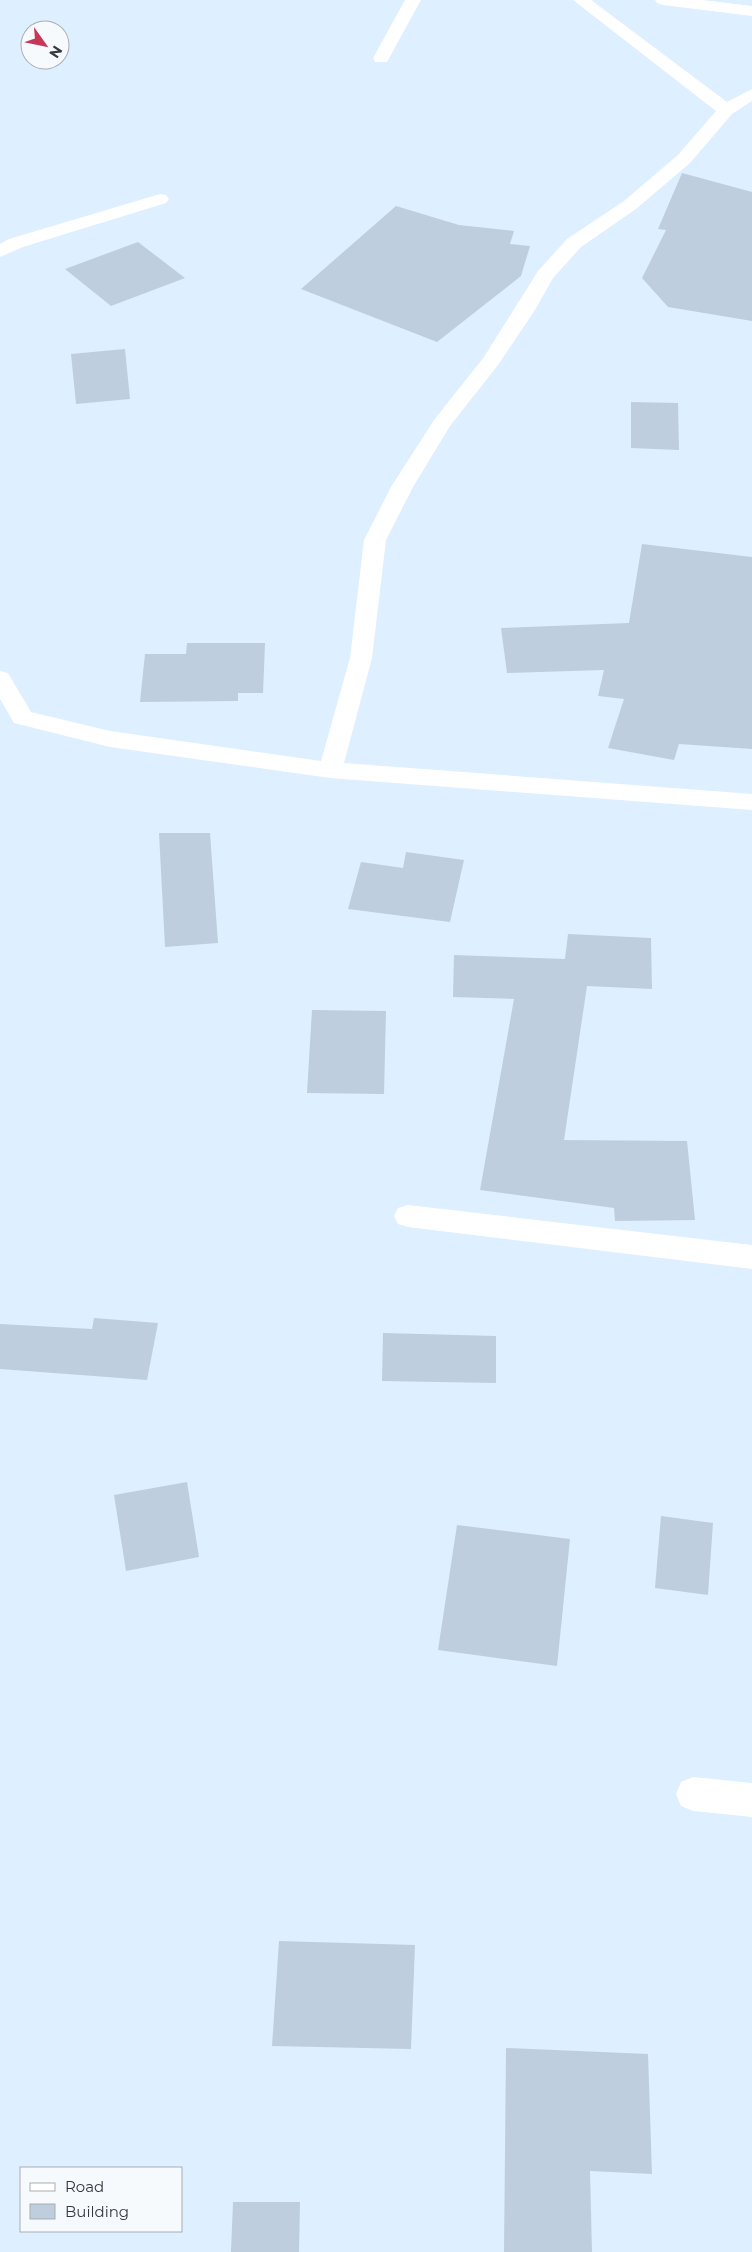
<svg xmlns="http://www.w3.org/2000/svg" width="752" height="2252" font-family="Montserrat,sans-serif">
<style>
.building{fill:#becede}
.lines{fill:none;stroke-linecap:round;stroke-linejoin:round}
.minor{fill:#fff;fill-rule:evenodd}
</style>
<rect width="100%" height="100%" fill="#deefff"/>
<path class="building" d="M682 173 752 192V321L668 307 642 278 666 230 658 229Z
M396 206 459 225 514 231 510 244 530 246 521 276 437 342 301 289Z
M138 242 185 278 111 306 65 269Z
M125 349 130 399 76 404 71 354Z
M631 402 678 403 679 450 631 448Z
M642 544 752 557V749L679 744 674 760 608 748 624 699 598 696 604 670 507 673 501 628 629 623Z
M187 643H265L263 693H238V701L140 702 145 654H186Z
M159 833H210L218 943 165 947Z
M406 852 464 860 450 922 348 909 361 862 403 868Z
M568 934 651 938 652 989 587 986 564 1140 687 1141 695 1220 615 1221 614 1208 480 1190 514 999 453 997 454 955 565 959Z
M312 1010 386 1011 384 1094 307 1093Z
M94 1318 158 1323 147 1380 0 1369V1324L92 1329Z
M383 1333 496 1336V1383L382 1381Z
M187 1482 199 1557 126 1571 114 1495Z
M661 1516 713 1523 708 1595 655 1588Z
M457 1525 570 1539 557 1666 438 1650Z
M279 1941 415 1945 411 2049 272 2046Z
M506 2048 648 2054 652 2174 590 2171 592 2252H504Z
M233 2202H300L299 2252H231Z"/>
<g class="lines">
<path class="minor" d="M405 0H421L387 62H375L373 58Z
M573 0H591L727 102 752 89V101L732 114 690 163 636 209 581 247 553 278 535 310 498 365 450 426 413 487 386 540 372 658 344 763 752 794V810L330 778 110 747 14 723 0 699V671L8 673 31 712 110 731 321 761 350 658 364 540 391 487 434 420 484 357 538 271 567 239 624 201 678 155 716 111Z
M655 0H702L752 6V16L663 5 657 3Z
M160 194 166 195 169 199 166 203 23 247 0 257V244L9 239Z
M408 1205 752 1245V1269L408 1227 398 1224 394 1216 398 1208Z
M693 1777 752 1783V1817L693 1811 681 1806 676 1794 681 1782Z"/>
</g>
<rect x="20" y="2167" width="162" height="65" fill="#f7fafd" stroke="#a9adb1"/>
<rect x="30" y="2183" width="25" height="8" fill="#ffffff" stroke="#a9adb1"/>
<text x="65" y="2192" font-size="15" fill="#333940">Road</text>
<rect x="30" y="2204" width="25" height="15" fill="#becede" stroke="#a9adb1"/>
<text x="65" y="2217" font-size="15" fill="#333940">Building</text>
<g transform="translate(45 45) rotate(123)"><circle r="24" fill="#f7fafd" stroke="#a9adb1"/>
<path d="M0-4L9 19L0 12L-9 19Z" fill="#c73758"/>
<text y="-8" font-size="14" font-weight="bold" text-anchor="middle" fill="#333940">N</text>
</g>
</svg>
